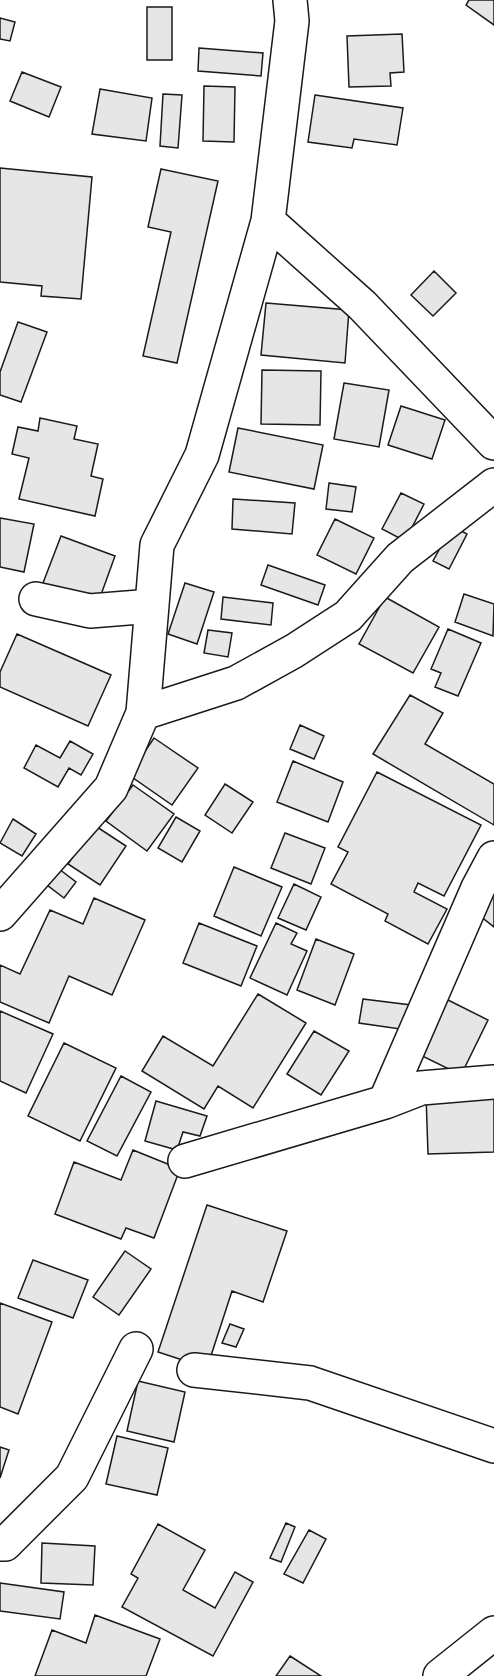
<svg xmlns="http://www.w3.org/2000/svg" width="494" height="1676" font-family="'DM Sans',sans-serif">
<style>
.building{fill:#e6e6e6;stroke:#1a1a1a;stroke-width:1.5}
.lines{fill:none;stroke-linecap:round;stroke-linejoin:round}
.minor-casing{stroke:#1a1a1a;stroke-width:36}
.minor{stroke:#fff;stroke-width:33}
</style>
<rect width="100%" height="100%" fill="#fff"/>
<path class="building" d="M469 0H494V25L466 5Z
M147 7H172V60H147Z
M0 18 15 22 10 41 0 39Z
M402 34 404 72 390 73 391 86 349 87 347 36Z
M199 48 263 53 261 76 198 71Z
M22 72 61 87 49 117 10 101Z
M204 86 235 87 234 142 203 141Z
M100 89 152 98 146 141 92 134Z
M163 94 182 95 178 148 160 146Z
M315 95 403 108 397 145 354 139 352 148 308 142Z
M0 168 92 177 81 299 41 296 42 286 0 282Z
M161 169 218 181 177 363 143 356 171 232 148 227Z
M434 271 456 293 433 316 411 295Z
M266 303 349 310 345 363 261 355Z
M18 322 47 332 21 402 0 395V372Z
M262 370 321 371 320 425 261 424Z
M344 383 389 390 379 447 334 439Z
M401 406 445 420 432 459 388 445Z
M40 418 77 426 74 439 98 444 91 476 103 479 95 516 19 499 29 458 12 454 18 427 38 431Z
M238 428 323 445 314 489 229 472Z
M329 483 356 487 352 512 326 509Z
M401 493 424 504 405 541 382 529Z
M233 499 295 503 292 534 232 529Z
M0 518 34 524 24 572 0 567Z
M335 519 374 538 356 574 317 555Z
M452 526 467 534 449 569 433 561Z
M61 536 115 556 98 603 43 583Z
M268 565 325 585 318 605 261 585Z
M185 583 214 592 197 644 168 634Z
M464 594 494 604 493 636 455 622Z
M223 597 273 603 271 625 221 619Z
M385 597 439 627 413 673 359 644Z
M448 629 481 643 458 696 435 687 441 673 431 669Z
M208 630 232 633 228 657 204 653Z
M17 634 111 675 88 726 0 687V672Z
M410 695 443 713 425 744 494 784V825L373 754Z
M300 725 324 736 314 759 290 749Z
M154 738 198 768 172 805 129 775Z
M70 741 93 754 81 775 69 768 58 787 24 768 36 745 60 758Z
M293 761 343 782 328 822 277 802Z
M377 772 481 825 444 896 418 883 414 892 447 909 428 944 385 921 388 914 331 884 348 852 338 847Z
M225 784 253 802 232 833 205 815Z
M133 785 174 814 147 851 106 821Z
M176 817 200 831 182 862 158 848Z
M13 819 36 834 22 856 0 843Z
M94 825 126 846 100 885 68 864Z
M285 833 325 848 311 884 271 868Z
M234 867 282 887 261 936 214 916Z
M59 869 76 882 64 898 47 885Z
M294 884 321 897 306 930 278 918Z
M490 893 494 895V927L475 912Z
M94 898 145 920 112 995 69 976 49 1023 0 1002V965L20 974 50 910 83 924Z
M199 923 257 946 241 986 183 963Z
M276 923 297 933 291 944 307 951 287 995 250 978Z
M316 939 354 954 335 1005 297 990Z
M258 994 306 1023 253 1108 218 1086 204 1109 142 1071 163 1036 213 1066Z
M442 997 488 1020 461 1075 414 1052Z
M363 999 411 1005 407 1030 359 1023Z
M0 1011 53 1034 26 1093 0 1081Z
M314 1031 349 1051 321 1095 287 1074Z
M64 1043 116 1068 80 1141 28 1116Z
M121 1076 151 1092 117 1156 87 1141Z
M494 1092V1152L428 1154 426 1095Z
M156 1101 207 1116 200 1136 183 1132 177 1150 145 1141Z
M133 1150 180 1169 154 1238 126 1228 121 1239 55 1214 74 1162 121 1180Z
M207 1205 287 1231 263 1302 232 1291 207 1368 158 1352Z
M125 1251 151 1269 119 1315 93 1297Z
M33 1260 88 1280 73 1318 18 1298Z
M0 1303 52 1322 18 1414 0 1407Z
M230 1324 244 1329 236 1347 222 1343Z
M138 1381 185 1392 174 1442 127 1431Z
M117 1436 168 1448 157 1495 106 1484Z
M0 1447 9 1450 0 1478Z
M286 1523 295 1527 281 1562 270 1558Z
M158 1524 205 1550 183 1590 215 1608 235 1572 253 1582 213 1656 122 1607 138 1578 131 1574Z
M309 1530 326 1539 303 1583 284 1574Z
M42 1543 95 1546 93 1585 41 1583Z
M0 1583 64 1592 60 1619 0 1611Z
M95 1615 160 1639 146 1676H35L52 1630 86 1643Z
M290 1656 321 1676H276Z"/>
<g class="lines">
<defs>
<path id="minor" d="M268 221 362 305 494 443
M36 599 90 611 152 606
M143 713 236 683 294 651 348 616 400 558 494 485
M0 914 111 788 143 713 157 545 202 455 268 221 292 21 290 0
M385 1102 478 888 494 858
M185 1161 385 1102 421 1088 494 1082
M194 1370 310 1383 494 1446
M0 1544H5L72 1477 136 1349
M440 1676 494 1633"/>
</defs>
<use href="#minor" class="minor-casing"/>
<use href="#minor" class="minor"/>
</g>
</svg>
